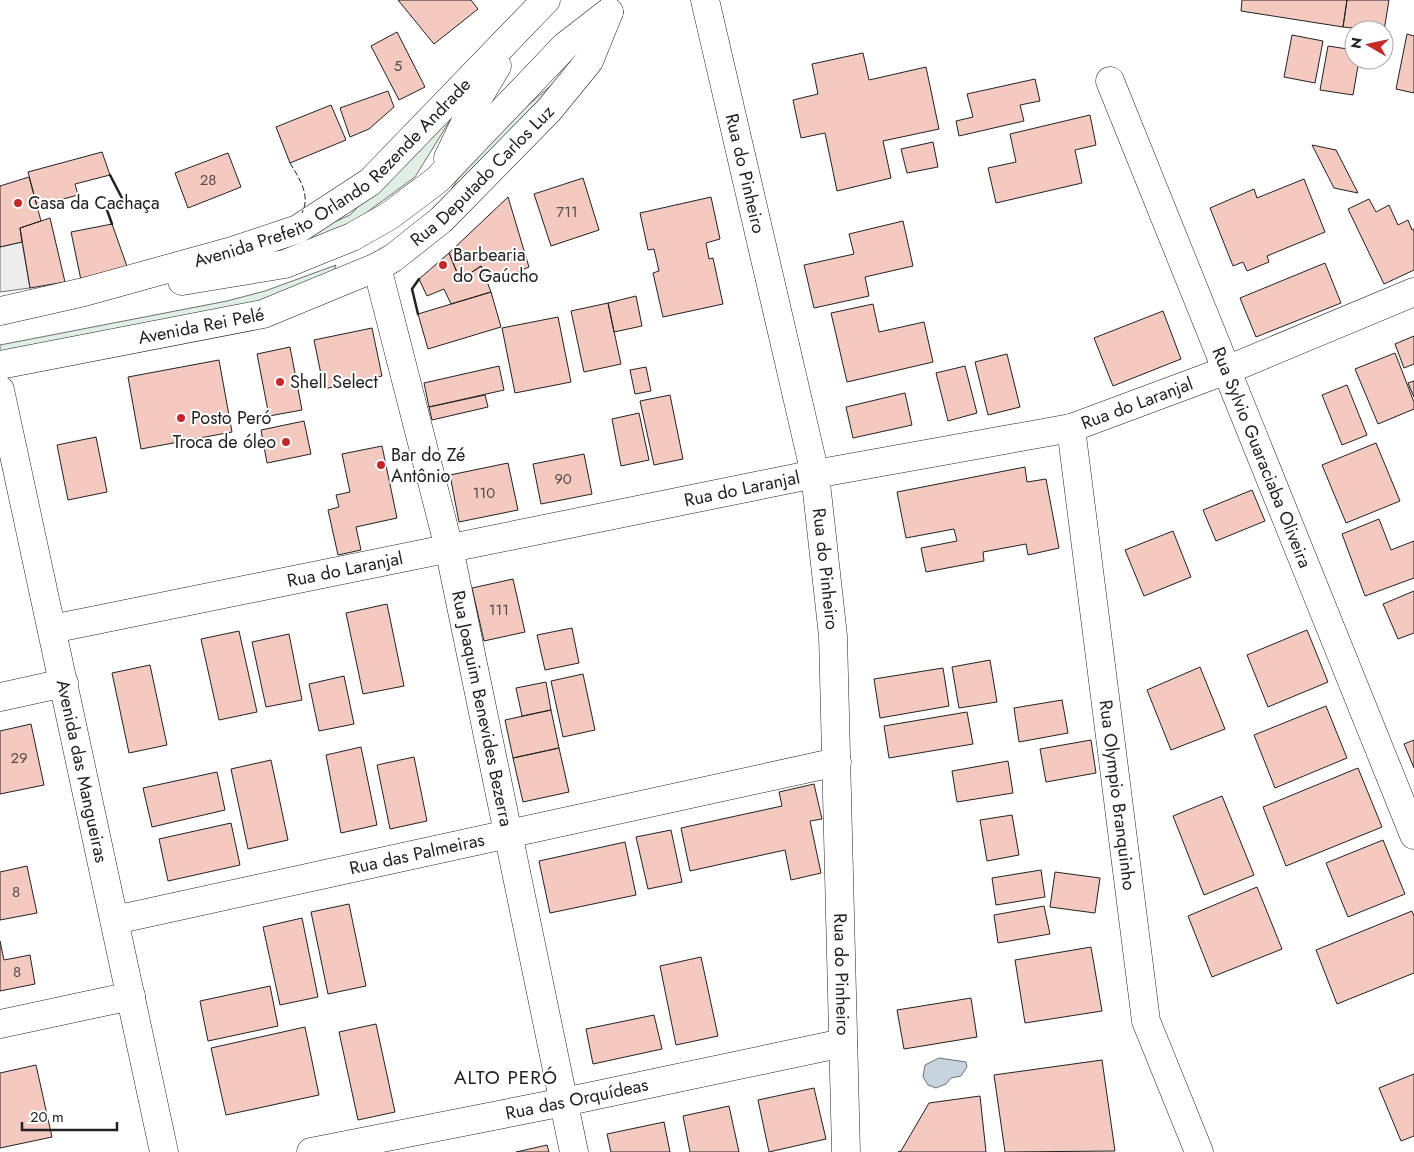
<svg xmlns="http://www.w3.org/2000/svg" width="1414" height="1152" font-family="Jost,sans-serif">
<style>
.green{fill:#e0efe3;stroke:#6f6f6f}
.parking{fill:#ededed;stroke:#6f6f6f}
.water{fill:#c7d3dd;stroke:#6f6f6f}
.building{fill:#f3c9c0;stroke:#222}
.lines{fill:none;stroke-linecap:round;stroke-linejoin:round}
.minor-casing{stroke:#222;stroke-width:29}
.major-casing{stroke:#222;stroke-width:29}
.minor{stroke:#fff;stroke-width:28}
.major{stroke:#fff;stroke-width:28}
.fence{stroke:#222;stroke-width:1;stroke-dasharray:6 2.5;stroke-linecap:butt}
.wall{stroke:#222;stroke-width:2.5}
.poi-dot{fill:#c62828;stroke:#fff;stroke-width:2}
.labels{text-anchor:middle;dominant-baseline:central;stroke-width:4;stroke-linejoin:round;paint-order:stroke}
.number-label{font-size:15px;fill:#564c4a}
.street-label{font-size:18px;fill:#222;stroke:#fff}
.poi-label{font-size:18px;fill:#222;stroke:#fff;text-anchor:start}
.neighbourhood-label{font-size:19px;letter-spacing:1px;fill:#222;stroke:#fff}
</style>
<rect width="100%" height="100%" fill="#fff"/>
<path class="green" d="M578 62 434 219 457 180 519 113Z
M462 101 415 177 344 229 246 262 350 215Z
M336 265 333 273 267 301 0 352V345L227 301 265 291Z"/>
<path class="parking" d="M22 242 30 288 0 292V247Z"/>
<path class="water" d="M939 1058 966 1062 967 1067 961 1076 951 1078 946 1084 936 1088 928 1085 923 1077 925 1065Z"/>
<path class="building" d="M398 0H471L478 9 434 44Z
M1242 0H1347L1343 27 1241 11Z
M1347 0H1389L1384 31 1343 27Z
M397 32 425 87 399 100 371 46Z
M1407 34 1414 36V93L1396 89Z
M1292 35 1323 41 1315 83 1284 77Z
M1328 46 1354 50V60H1359L1353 95 1320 90Z
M863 53 869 80 926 67 939 129 883 141 891 178 837 191 825 133 801 138 793 100 818 94 812 64Z
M1035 79 1040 101 1020 105 1024 121 959 136 956 121 973 117 967 94Z
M388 91 394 107 369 129 350 137 340 108Z
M331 105 346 140 290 163 276 127Z
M1090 115 1096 145 1075 150 1082 183 996 203 988 168 1016 162 1010 134Z
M933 142 938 167 907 173 901 149Z
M1312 145 1336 150 1358 193 1334 188Z
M102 152 110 175 75 184 78 195 37 206 28 172Z
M228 153 241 187 188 208 175 173Z
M29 177 41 221 20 228 22 242 0 247V186Z
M583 178 599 230 551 246 534 194Z
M1304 179 1325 232 1267 256 1269 262 1247 271 1243 262 1233 266 1210 208 1254 189 1257 198Z
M508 197 529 267 508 276 505 273 487 282 481 266 460 280 449 253Z
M711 197 720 239 706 243 709 259 713 258 723 304 663 317 653 273 659 271 654 249 648 250 640 213Z
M1369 199 1376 212 1389 205 1398 225 1408 220 1412 230 1414 229V270L1384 284 1348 209Z
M50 218 65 282 30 288 20 228Z
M903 221 913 266 865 277 869 296 814 308 804 265 854 254 849 234Z
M112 224 128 269 81 280 71 232Z
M449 253 460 280 481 266 491 292 451 304 444 289 427 296 419 279Z
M1325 263 1341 303 1256 337 1240 298Z
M491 292 501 327 428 349 418 314Z
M636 296 642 326 614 332 608 303Z
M608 303 621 364 584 372 571 311Z
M873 304 879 332 924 322 933 362 847 382 831 313Z
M1163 311 1181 359 1113 386 1094 338Z
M558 317 571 382 515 393 502 328Z
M372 328 382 376 324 389 314 340Z
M1414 336V364L1404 368 1395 344Z
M290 347 302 410 269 416 257 354Z
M1395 353 1414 402V409L1378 424 1355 369Z
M1007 354 1020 407 988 415 975 362Z
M219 360 232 432 141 449 128 377Z
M499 366 504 390 429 407 424 383Z
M965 366 977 413 948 421 936 373Z
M646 367 651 391 635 394 630 370Z
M1414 381V397L1408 383Z
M1347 385 1367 435 1342 445 1322 395Z
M905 393 912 425 853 438 846 407Z
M485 395 488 407 432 420 429 407Z
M670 395 683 459 654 465 640 401Z
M639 413 649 460 621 466 612 419Z
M304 421 311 454 267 463 261 430Z
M96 437 107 492 68 500 57 445Z
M1376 443 1400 501 1346 523 1322 465Z
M382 446 397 518 356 527 361 550 338 555 328 510 339 507 336 495 350 492 342 454Z
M584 454 592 494 541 504 533 464Z
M508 463 518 510 459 522 450 475Z
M1025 467 1027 482 1046 479 1059 548 1028 555 1026 544 983 552 984 561 926 572 921 548 957 541 954 529 906 538 897 492Z
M1252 490 1265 521 1216 541 1203 510Z
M1379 519 1391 550 1414 541V578L1365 596 1342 534Z
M1173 531 1191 577 1144 596 1125 550Z
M513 579 525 632 484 641 472 588Z
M1414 591V633L1398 639 1383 604Z
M387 604 404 686 363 694 346 613Z
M572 628 579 663 545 670 537 635Z
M1307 630 1328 682 1268 707 1247 655Z
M239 631 257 712 219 720 201 639Z
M289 634 302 700 266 707 252 642Z
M990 660 997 702 959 708 952 667Z
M150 665 167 745 129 753 112 673Z
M1200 667 1225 729 1171 750 1147 690Z
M943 668 949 706 880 718 874 679Z
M583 674 595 730 563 737 551 681Z
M344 676 354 724 319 731 309 684Z
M546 682 551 710 522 716 516 688Z
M1062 700 1068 733 1019 742 1014 708Z
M1326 706 1347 758 1275 788 1254 735Z
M551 710 559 748 513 758 505 720Z
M967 712 973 744 889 758 884 726Z
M31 724 44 785 0 794V731Z
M1091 740 1096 773 1046 782 1040 749Z
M1414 740V768L1404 744Z
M361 747 377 825 341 833 326 755Z
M559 748 569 792 523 802 513 758Z
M414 757 427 821 390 829 377 765Z
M271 760 288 840 248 849 231 769Z
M1008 761 1013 793 957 802 952 771Z
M1358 768 1382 827 1286 866 1263 807Z
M217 772 225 810 152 827 143 788Z
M814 784 822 819 810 821 821 873 791 880 785 850 690 871 681 828 782 806 779 792Z
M1222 796 1254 875 1204 895 1173 816Z
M1012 815 1019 855 987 861 980 820Z
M231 823 240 865 168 881 159 839Z
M671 830 682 882 648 889 636 837Z
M1383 840 1405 894 1348 917 1326 863Z
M625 842 636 895 550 913 539 861Z
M27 866 37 913 0 920V872Z
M1041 870 1045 897 996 905 992 878Z
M1055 872 1100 878 1095 913 1050 907Z
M1257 887 1282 949 1212 977 1188 916Z
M349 904 366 986 328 994 311 912Z
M1044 906 1050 934 998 943 994 915Z
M1412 911 1414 916V973L1337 1004 1316 950Z
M302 918 318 997 280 1005 263 927Z
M0 941 4 960 30 955 35 984 0 991Z
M1091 947 1102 1011 1025 1023 1015 960Z
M701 957 718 1036 676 1045 660 966Z
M270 986 278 1026 208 1041 200 1001Z
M971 998 977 1037 904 1049 897 1010Z
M654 1015 662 1049 593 1064 586 1029Z
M376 1024 395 1112 358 1120 339 1032Z
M305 1027 319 1095 226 1115 211 1048Z
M1102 1060 1115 1151 1005 1152 994 1075Z
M36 1065 52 1137 0 1148V1073Z
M1414 1074V1136L1401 1141 1379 1088Z
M814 1088 826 1139 769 1152 758 1100Z
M980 1096 986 1152H898L901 1151 929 1103Z
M729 1106 739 1152H690L683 1116Z
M664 1122 670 1152H611L607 1134Z
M547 1145 549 1152H516Z"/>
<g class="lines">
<defs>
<g id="minor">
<path id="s1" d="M705 0 815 474 833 636 846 1152"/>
<path id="s2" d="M1110 81 1414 835"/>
<path id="s3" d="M377 267 449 548 574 1152"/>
<path id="s4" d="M0 390 164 1152"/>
<path id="s5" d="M1071 428 1146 1021 1199 1152"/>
<path id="s6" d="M52 629 815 474 1071 428 1227 370 1414 292"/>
<path d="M0 697 64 683"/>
<path id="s7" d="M115 920 837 762"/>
<path d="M0 1024 131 996"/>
<path id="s8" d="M311 1152 564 1102 843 1043"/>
</g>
<g id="major">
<path d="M448 158 473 106 497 66"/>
<path d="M182 281 285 264 352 237 389 216 437 180 565 46 609 12"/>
<path id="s9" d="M0 311 84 292 232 251 298 229 370 182 546 0"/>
<path id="s10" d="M0 365 263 314 377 267 393 258 441 220 549 110 589 61 609 12"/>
</g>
</defs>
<use href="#minor" class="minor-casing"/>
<use href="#major" class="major-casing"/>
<use href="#minor" class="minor"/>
<use href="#major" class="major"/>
<path class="fence" d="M290 163C299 178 311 195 302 213"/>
<path class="wall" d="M110 175 124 202 107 210 112 224
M418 314 412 289 419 279"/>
</g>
<g class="poi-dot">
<circle cx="18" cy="203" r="5"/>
<circle cx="443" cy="265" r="5"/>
<circle cx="280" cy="382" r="5"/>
<circle cx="181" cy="418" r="5"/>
<circle cx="286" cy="442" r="5"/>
<circle cx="381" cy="465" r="5"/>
</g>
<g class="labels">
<g class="number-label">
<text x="398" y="66">5</text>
<text x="208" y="180">28</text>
<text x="567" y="212">711</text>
<text x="563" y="479">90</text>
<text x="484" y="493">110</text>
<text x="499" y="610">111</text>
<text x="19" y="758">29</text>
<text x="16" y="892">8</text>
<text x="17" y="972">8</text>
</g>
<g class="street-label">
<text stroke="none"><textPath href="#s9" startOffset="368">Avenida Prefeito Orlando Rezende Andrade</textPath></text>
<text stroke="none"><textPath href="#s1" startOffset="178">Rua do Pinheiro</textPath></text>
<text stroke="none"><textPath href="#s10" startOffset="531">Rua Deputado Carlos Luz</textPath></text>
<text stroke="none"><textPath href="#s10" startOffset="205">Avenida Rei Pelé</textPath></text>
<text stroke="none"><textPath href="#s6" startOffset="1109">Rua do Laranjal</textPath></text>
<text stroke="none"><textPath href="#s2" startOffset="406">Rua Sylvio Guaraciaba Oliveira</textPath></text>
<text stroke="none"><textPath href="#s6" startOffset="704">Rua do Laranjal</textPath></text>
<text stroke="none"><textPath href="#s6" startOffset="299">Rua do Laranjal</textPath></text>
<text stroke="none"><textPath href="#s1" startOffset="582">Rua do Pinheiro</textPath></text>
<text stroke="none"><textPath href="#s3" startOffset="454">Rua Joaquim Benevides Bezerra</textPath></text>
<text stroke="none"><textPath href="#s4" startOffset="390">Avenida das Mangueiras</textPath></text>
<text stroke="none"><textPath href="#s5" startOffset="370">Rua Olympio Branquinho</textPath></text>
<text stroke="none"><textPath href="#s7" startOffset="309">Rua das Palmeiras</textPath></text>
<text stroke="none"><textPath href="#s1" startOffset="988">Rua do Pinheiro</textPath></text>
<text stroke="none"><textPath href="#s8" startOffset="271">Rua das Orquídeas</textPath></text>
</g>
<g class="poi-label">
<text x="28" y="203">Casa da Cachaça</text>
<text x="453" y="255">Barbearia<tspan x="453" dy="21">do Gaúcho</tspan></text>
<text x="290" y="382">Shell Select</text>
<text x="191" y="418">Posto Peró</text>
<text x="276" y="442" text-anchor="end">Troca de óleo</text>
<text x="391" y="455">Bar do Zé<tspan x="391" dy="21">Antônio</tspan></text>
</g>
<g class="neighbourhood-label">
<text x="506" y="1077">ALTO PERÓ</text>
</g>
</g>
<g transform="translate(1369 45) rotate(279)"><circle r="24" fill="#ffffff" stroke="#a7a7a7"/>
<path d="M0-4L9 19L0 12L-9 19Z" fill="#c62828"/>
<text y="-8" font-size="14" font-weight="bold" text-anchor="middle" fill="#222222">N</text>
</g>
<path d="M22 1122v8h95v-8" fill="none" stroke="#222222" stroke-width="2.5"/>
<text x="30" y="1122" font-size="15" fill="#222222" stroke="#ffffff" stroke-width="4" paint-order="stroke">20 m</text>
</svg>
